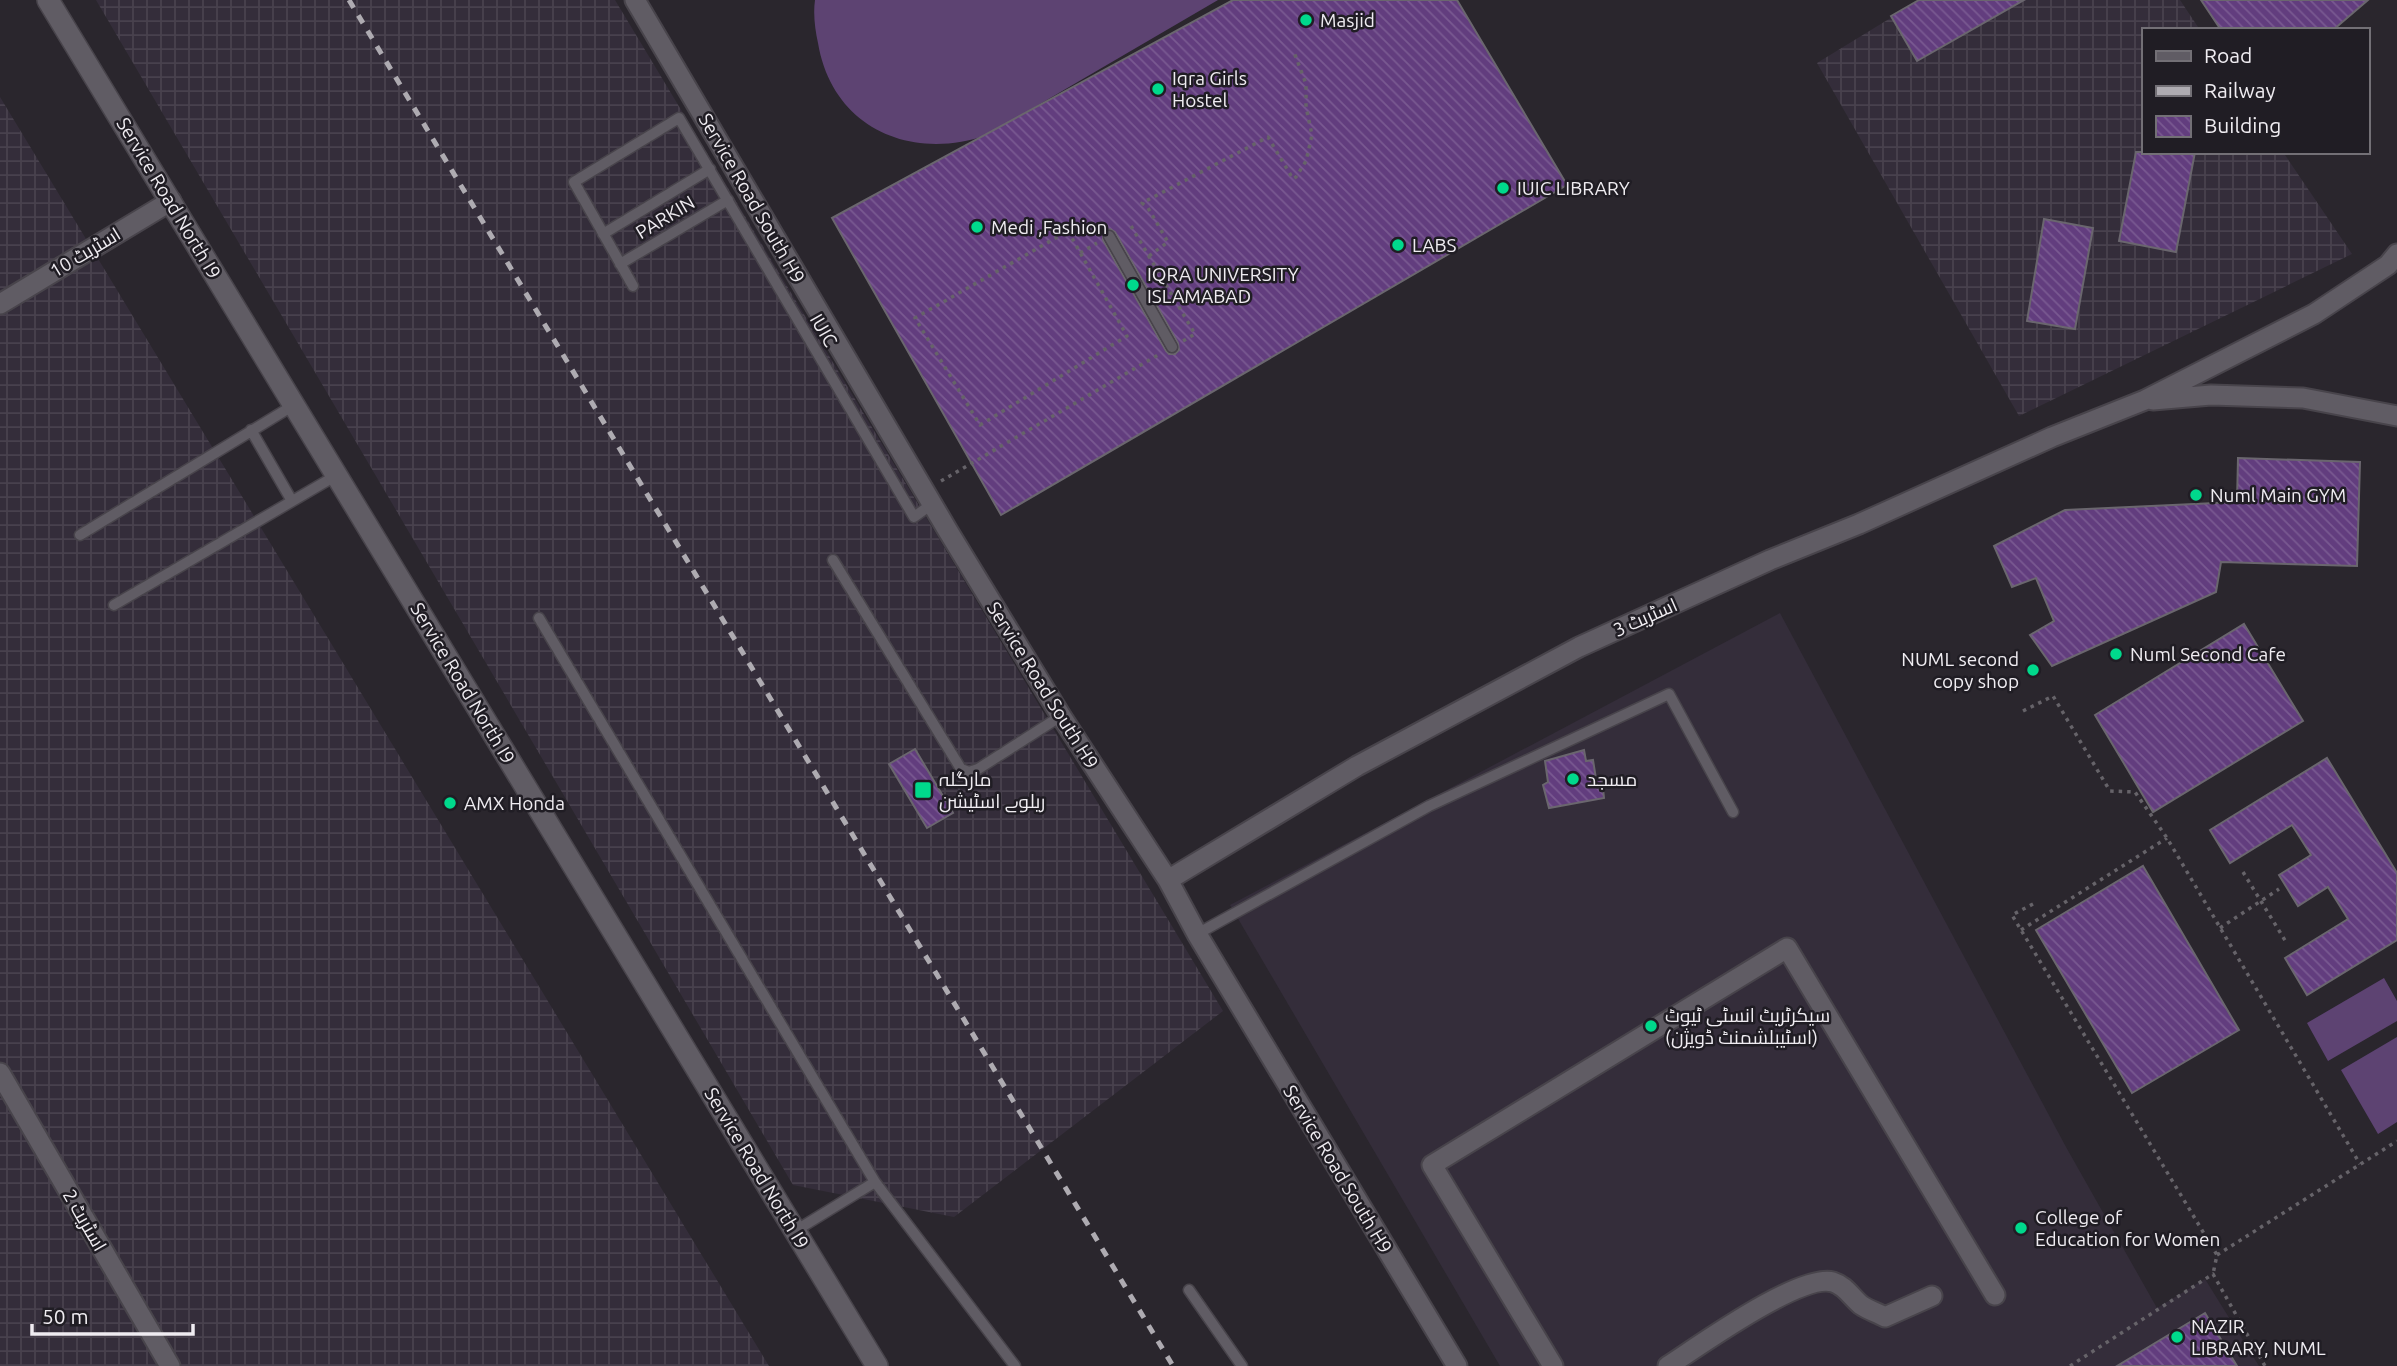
<svg xmlns="http://www.w3.org/2000/svg" width="2397" height="1366" font-family="Ubuntu,Cairo,sans-serif">
<style>
.built{fill:#342d3a}
.industrial{fill:url(#industrial-grid)}
.garden{fill:#5d4372}
.building{fill:url(#building-back-hatch);stroke:#6a666e;stroke-width:2;fill-rule:evenodd}
.lines{fill:none;stroke-linecap:round;stroke-linejoin:round}
.lane-casing{stroke:#48444b;stroke-width:13}
.street-casing{stroke:#48444b;stroke-width:23}
.secondary-casing{stroke:#48444b;stroke-width:24}
.path{stroke:#666369;stroke-width:3.5;stroke-dasharray:3.5 5;stroke-linecap:butt}
.lane{stroke:#605c64;stroke-width:10}
.street{stroke:#605c64;stroke-width:19}
.secondary{stroke:#605c64;stroke-width:21}
.rail{stroke:#aeabb1;stroke-width:5;stroke-dasharray:9 9;stroke-linecap:butt}
.poi-dot{fill:#00d98c;stroke:#201d24;stroke-width:2.5}
.labels{text-anchor:middle;dominant-baseline:central;stroke-width:5;stroke-linejoin:round;paint-order:stroke}
.poi-label{font-size:19px;fill:#efecf1;stroke:#201d24;text-anchor:start}
.street-label{font-size:19px;fill:#efecf1;stroke:#201d24}
</style>
<defs>
<pattern id="industrial-grid" width="8" height="8" patternUnits="userSpaceOnUse" patternTransform="scale(1.75)"><rect width="8" height="8" fill="#342d3a"/><path d="M0 4h8M4 0v8" fill="none" stroke="#48414d"/></pattern>
<pattern id="building-back-hatch" width="6" height="6" patternUnits="userSpaceOnUse" patternTransform="scale(1.75)"><rect width="6" height="6" fill="#623d7e"/><path d="M-1 5l2 2M0 0l6 6M5-1l2 2" fill="none" stroke="#795991"/></pattern>
</defs>
<rect width="100%" height="100%" fill="#2a262d"/>
<path class="built" d="M1780 613 2066 1147 2157 1308 2205 1279 2259 1366H1500L1230 905Z"/>
<path class="industrial" d="M96 0H615L1223 1011 954 1217 793 1185Z
M1920 0H2180L2200 30H2143V152H2283L2352 254 2019 416 1817 63Z
M0 97 769 1366H0Z"/>
<path class="garden" d="M815 0H1218L987 135C910 162 832 127 818 43 815 29 813 14 815 0Z
M2384 978 2397 1001V1021L2328 1061 2307 1023Z
M2397 1037V1122L2378 1134 2341 1070Z"/>
<path class="building" d="M1233 0H1457L1567 185 1001 515 832 218ZM1110 229 1115 232 1178 343 1179 350 1175 354H1169L1166 351 1103 240V232Z
M1919 0H2024L1917 61 1891 16Z
M2201 0H2368L2333 30H2221Z
M2136 152H2195L2176 252 2119 241Z
M2044 219 2093 228 2075 329 2027 321Z
M2238 458 2360 462 2357 566 2221 562 2216 592 2052 666 2030 635 2054 621 2036 578 2012 587 1994 546 2065 510 2237 502Z
M2244 624 2303 721 2153 812 2095 715Z
M915 749 953 813 927 828 889 764Z
M1584 750 1586 761 1593 760 1596 779H1602L1604 798 1549 808 1543 785 1548 782 1545 761Z
M2327 758 2397 873V940L2307 995 2285 958 2348 919 2328 887 2298 906 2279 875 2311 855 2292 825 2230 863 2210 830Z
M2143 866 2239 1030 2132 1093 2036 930Z
M2205 1313 2237 1366H2117Z"/>
<g class="lines">
<defs>
<path id="lane" d="M603 234 710 169
M1109 236 1172 347
M620 264 728 200
M633 286 574 182 679 118 914 517 932 504
M251 430 292 501
M80 535 294 405
M833 560 961 769 969 772 978 769 1061 716
M114 605 337 475
M539 618 875 1182 795 1231
M1197 934 1429 806 1669 694 1733 812
M875 1182 1015 1366
M1189 1290 1242 1366"/>
<path id="street" d="M635 0 948 531 1061 716 1168 880 1197 934 1457 1366
M0 304 171 201
M2153 400 2211 395 2303 398 2397 416
M1168 880 1357 766 1579 647 1770 560 1859 524 2052 437 2145 400 2314 314 2388 265 2397 254
M0 1073 170 1366
M1553 1366 1432 1165 1787 948 1995 1295
M1668 1366C1699 1346 1800 1273 1833 1282 1846 1286 1851 1297 1861 1305 1868 1310 1878 1313 1885 1317L1932 1296"/>
<path id="secondary" d="M48 0 877 1366"/>
</defs>
<use href="#lane" class="lane-casing"/>
<use href="#street" class="street-casing"/>
<use href="#secondary" class="secondary-casing"/>
<path class="path" d="M1131 226 1195 334 1183 341
M1068 231 1127 336 980 425 915 318Z
M1080 253 1097 243
M1149 256 1168 242 1148 208 1142 203 1268 137 1293 179 1296 177 1306 161 1312 135 1306 107V84L1294 52
M941 481 1158 355
M2023 711 2053 696 2110 791 2135 792 2167 838 2360 1164
M2243 872 2286 942
M2033 904 2012 915 2217 1255 2213 1274
M2220 928 2279 889
M2021 930 2167 838
M2217 1255 2397 1141
M2070 1366 2213 1274 2265 1366"/>
<use href="#lane" class="lane"/>
<use href="#street" class="street"/>
<use href="#secondary" class="secondary"/>
<path class="rail" d="M349 0 1173 1366"/>
</g>
<g class="poi-dot">
<circle cx="1306" cy="20" r="7"/>
<circle cx="1158" cy="89" r="7"/>
<circle cx="1503" cy="188" r="7"/>
<circle cx="977" cy="227" r="7"/>
<circle cx="1398" cy="245" r="7"/>
<circle cx="1133" cy="285" r="7"/>
<circle cx="2196" cy="495" r="7"/>
<circle cx="2116" cy="654" r="7"/>
<circle cx="2033" cy="670" r="7"/>
<circle cx="1573" cy="779" r="7"/>
<rect x="914" y="781" width="18" height="18" rx="3.5"/>
<circle cx="450" cy="803" r="7"/>
<circle cx="1651" cy="1026" r="7"/>
<circle cx="2021" cy="1228" r="7"/>
<circle cx="2177" cy="1337" r="7"/>
</g>
<g class="labels">
<g class="poi-label">
<text x="1320" y="20">Masjid</text>
<text x="1172" y="78">Iqra Girls<tspan x="1172" dy="22">Hostel</tspan></text>
<text x="1517" y="188">IUIC LIBRARY</text>
<text x="991" y="227">Medi ,Fashion</text>
<text x="1412" y="245">LABS</text>
<text x="1147" y="274">IQRA UNIVERSITY<tspan x="1147" dy="22">ISLAMABAD</tspan></text>
<text x="2210" y="495">Numl Main GYM</text>
<text x="2130" y="654">Numl Second Cafe</text>
<text x="2019" y="659" text-anchor="end">NUML second<tspan x="2019" dy="22">copy shop</tspan></text>
<text x="939" y="779">مارگلہ<tspan x="939" dy="22">ریلوے اسٹیشن</tspan></text>
<text x="1587" y="779">مسجد</text>
<text x="464" y="803">AMX Honda</text>
<text x="1665" y="1015">سیکرٹریٹ انسٹی ٹیوٹ<tspan x="1665" dy="22">(اسٹیبلشمنٹ ڈویژن)</tspan></text>
<text x="2035" y="1217">College of<tspan x="2035" dy="22">Education for Women</tspan></text>
<text x="2191" y="1326">NAZIR<tspan x="2191" dy="22">LIBRARY, NUML</tspan></text>
</g>
<g class="street-label">
<text transform="translate(169 198) rotate(59)">Service Road North I9</text>
<text transform="translate(752 198) rotate(60)">Service Road South H9</text>
<text transform="translate(665 217) rotate(-31)">PARKIN</text>
<text transform="translate(85 252) rotate(-31)">اسٹریٹ 10</text>
<text transform="translate(824 330) rotate(60)">IUIC</text>
<text transform="translate(1645 617) rotate(-24)">اسٹریٹ 3</text>
<text transform="translate(463 683) rotate(59)">Service Road North I9</text>
<text transform="translate(1043 685) rotate(58)">Service Road South H9</text>
<text transform="translate(757 1168) rotate(59)">Service Road North I9</text>
<text transform="translate(1338 1169) rotate(59)">Service Road South H9</text>
<text transform="translate(85 1220) rotate(60)">اسٹریٹ 2</text>
</g>
</g>
<rect x="2142" y="28" width="228" height="126" fill="#201d24" stroke="#737076" stroke-width="2"/>
<rect x="2156" y="51" width="35" height="10" fill="#605c64" stroke="#737076" stroke-width="2"/>
<text x="2204" y="63" font-size="21" fill="#efecf1">Road</text>
<rect x="2156" y="86" width="35" height="10" fill="#aeabb1" stroke="#737076" stroke-width="2"/>
<text x="2204" y="98" font-size="21" fill="#efecf1">Railway</text>
<rect x="2156" y="116" width="35" height="21" fill="url(#building-back-hatch)" stroke="#737076" stroke-width="2"/>
<text x="2204" y="133" font-size="21" fill="#efecf1">Building</text>
<path d="M32 1324v10h161v-10" fill="none" stroke="#efecf1" stroke-width="3.5"/>
<text x="42" y="1324" font-size="21" fill="#efecf1" stroke="#201d24" stroke-width="5" paint-order="stroke">50 m</text>
</svg>
